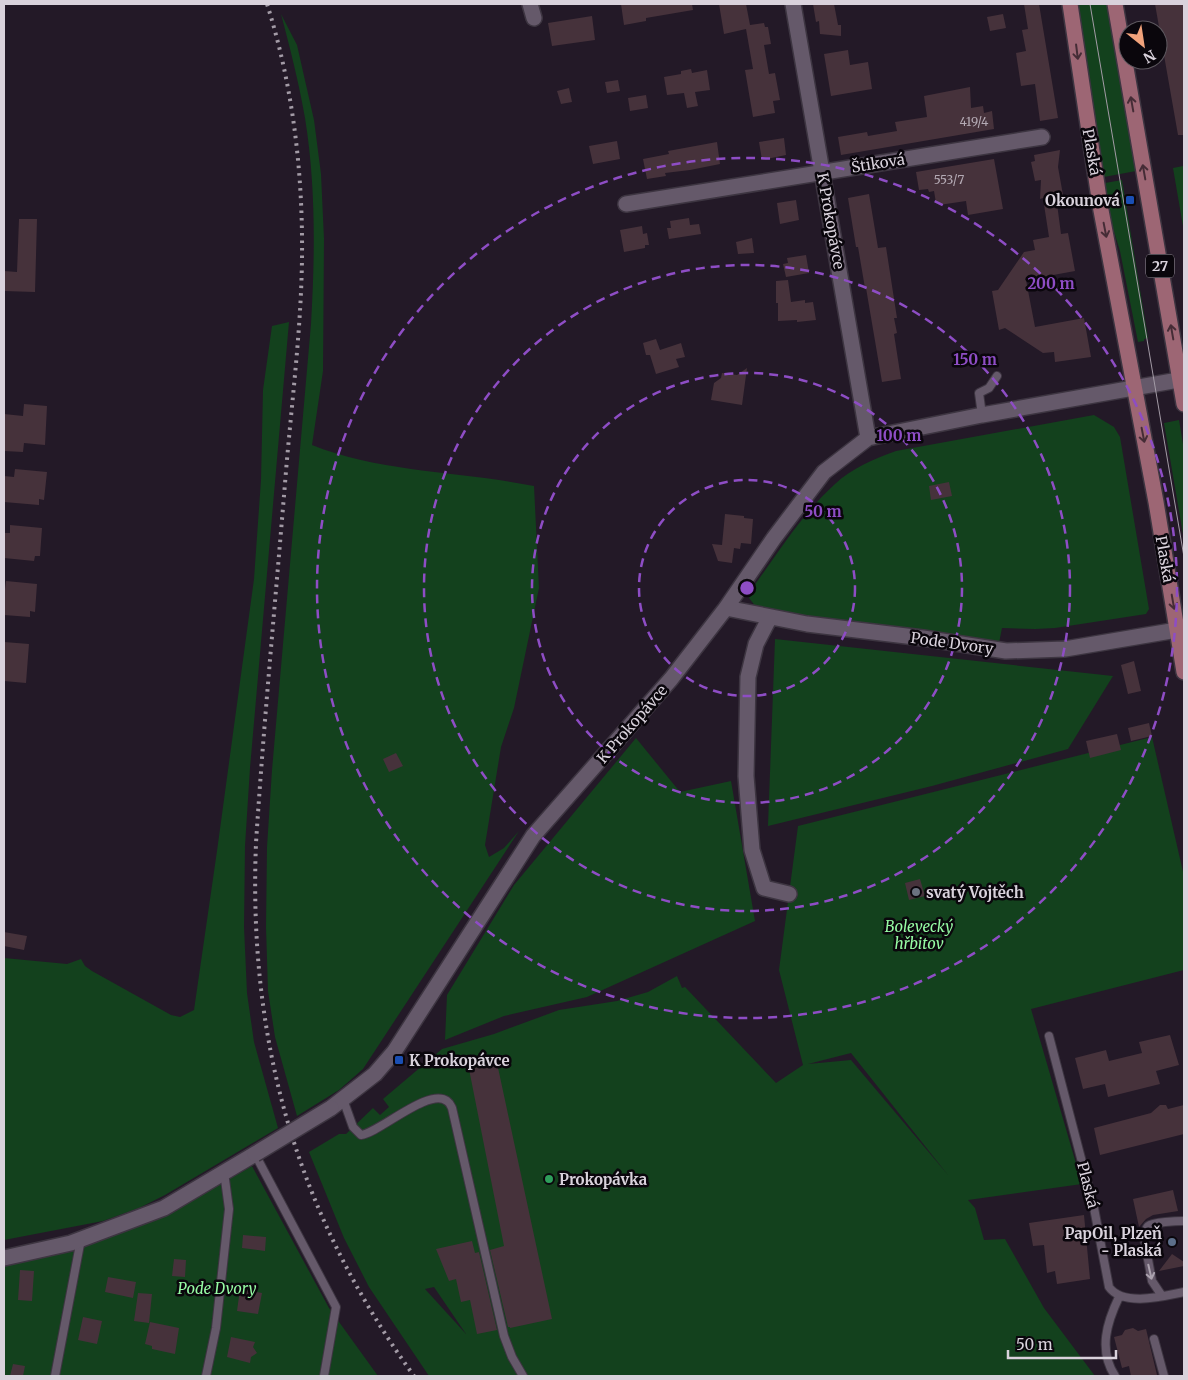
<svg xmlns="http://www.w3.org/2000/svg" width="1188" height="1380" font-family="Merriweather,serif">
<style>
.green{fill:#13411d;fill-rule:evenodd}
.building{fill:#46323b}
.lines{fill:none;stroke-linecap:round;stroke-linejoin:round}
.service-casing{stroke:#3d3541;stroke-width:10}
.minor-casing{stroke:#3d3541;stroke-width:18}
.primary-casing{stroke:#3d3541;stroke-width:18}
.service{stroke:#65596a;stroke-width:8}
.minor{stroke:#65596a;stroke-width:15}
.primary{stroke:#9d6674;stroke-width:15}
.tram{stroke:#a39ba6;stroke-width:1}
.rail{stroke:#a39ba6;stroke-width:4;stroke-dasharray:2.5 5;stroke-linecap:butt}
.minor-bridge-casing{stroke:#3d3541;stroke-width:18;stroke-linecap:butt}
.minor-bridge{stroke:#65596a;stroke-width:15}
.oneway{stroke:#452c36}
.oneway2{stroke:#aba2ae}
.ring{fill:none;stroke:#8e4dc5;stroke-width:2.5;stroke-dasharray:9 6}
.transit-dot{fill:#1a4fb4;stroke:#0a060c;stroke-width:2}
.worship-dot{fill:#6b7280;stroke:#0a060c;stroke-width:2}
.leisure-dot{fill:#2e9e5b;stroke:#0a060c;stroke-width:2}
.service-dot{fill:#5c6f8a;stroke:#0a060c;stroke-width:2}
.labels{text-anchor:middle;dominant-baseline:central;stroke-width:5;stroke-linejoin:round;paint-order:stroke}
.number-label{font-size:12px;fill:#b4aab4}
.shield{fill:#0a060c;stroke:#9b959e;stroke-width:1}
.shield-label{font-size:14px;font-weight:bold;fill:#d9d2dc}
.street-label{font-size:15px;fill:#d9d2dc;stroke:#0a060c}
.poi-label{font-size:15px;font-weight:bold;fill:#d9d2dc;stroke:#0a060c;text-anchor:start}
.park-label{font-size:15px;font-style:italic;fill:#96fca4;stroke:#0a060c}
.centre{fill:#8e4dc5;stroke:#0a060c;stroke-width:2.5}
.ring-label{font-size:15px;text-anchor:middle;font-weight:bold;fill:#8e4dc5;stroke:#0a060c;stroke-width:5;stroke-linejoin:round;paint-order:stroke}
</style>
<rect width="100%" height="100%" fill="#231927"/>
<path class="green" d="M1078 4H1108L1136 171 1104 177Z
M281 14 297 45 314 120 321 174 324 239 323 371 312 445C382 473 460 471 534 486L539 588 514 708 501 747 485 845 489 857 504 848 519 831 363 1069 339 1090 297 1116 275 1037 268 991 266 927 267 847 272 770 311 324C315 255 316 186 305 118 299 83 290 48 281 14Z
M1183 166 1184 170V232L1173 168Z
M1122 180 1148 338 1144 339V341L1138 342 1120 251 1111 222 1105 183Z
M289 322 250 768 245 846 244 927 247 993 254 1042 278 1128 165 1195 139 1208 103 1221 4 1240V958L67 964 81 959 85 966 92 971 171 1015 180 1017 194 1010 217 851 254 579 261 480 263 390 272 326Z
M1094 415 1114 427 1120 437 1149 609 1146 614 1055 628 1035 629 1002 628 999 643 772 612 756 607 749 598 754 586C779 551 803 513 835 484 852 468 874 459 896 451Z
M1179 420 1184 450V540L1164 423Z
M775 639 1113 676 1068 749 932 786 768 826Z
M1152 737 1184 876V970L1031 1009 1082 1184 968 1200 975 1208 984 1240 1005 1239 1044 1308 1095 1376H429L369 1287 344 1238 309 1152 339 1134H346L373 1108 380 1115 389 1107 383 1099 442 1049 494 1034 559 1010 617 1001 648 992 677 976 682 988 685 987 776 1083 803 1065 779 970 798 826ZM851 1053 948 1175 851 1060 808 1064ZM434 1287 466 1334 425 1289Z
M636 738 680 792 731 781 755 921 587 997 504 1016 445 1040 447 995 514 885Z
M252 1166 329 1308 378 1376H4V1265L167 1215Z"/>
<path class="building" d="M621 4H692L693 10 646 18V21L624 25Z
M719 4H746L750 25 764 23 765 27H768L771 44 764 45 769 74 775 73 780 100 773 101 775 113 753 117 745 70 753 69 746 29 724 34Z
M813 4H834L838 25H841V36L820 34 819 21 816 22Z
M1024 4H1039L1058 118 1040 121 1035 84 1021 86 1016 53 1026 51 1022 30 1028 29Z
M1155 4H1184V135H1178Z
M1003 14 1006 28 990 31 987 17Z
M592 16 595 40 552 46 548 23Z
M848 50 850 65 868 62 872 89 831 96 824 54Z
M691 69 692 73 707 70 710 90 695 92 698 106 687 108 684 93 667 95 664 77 681 74V71Z
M618 80 620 91 607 93 605 82Z
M970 87 971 108 983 106 984 113 992 111 994 129 841 155 838 137 867 132 868 136 897 131 895 122 927 117 924 96Z
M569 88 572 102 561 104 557 91Z
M646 95 648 108 630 111 628 98Z
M784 138 786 155 762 160 759 142Z
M617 141 620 159 593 164 589 146Z
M717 142 720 164 690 170 665 173 666 176 647 179 643 159 669 154 668 151Z
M1060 150 1058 167 1063 195 1056 196 1061 234 1068 233 1075 271 1026 280 1035 327 1084 318 1091 357 1055 362 1054 352 1043 353 1005 328 999 330 992 291 998 290 1024 252 1035 250 1033 240 1049 237 1043 198 1040 199 1041 180 1035 181 1031 162 1035 161 1034 155Z
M994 159 1003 209 968 215 966 201 939 205 938 203H936L934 191 929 192 928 189 919 190 916 172Z
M869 194 878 248 886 247 897 318H894L897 333 894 334 901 379 882 382 866 288H865L858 247H856L848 198Z
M796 200 799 220 780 224 777 203Z
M689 218 690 225 699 224 701 234 669 239 667 228H671L670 221Z
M19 219H37L35 292 4 291V271L17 272Z
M642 226 643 234 647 233 649 245H645V248L624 252 620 230Z
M752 238 754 253 738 254 736 242Z
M806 255 809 273 786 277 783 264 788 263 787 258Z
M788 280 791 302 805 300V303L813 302 816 320 797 322V320L778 321V303H776V281Z
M656 339 660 350 681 343 685 357 676 359 679 367 656 374 650 355H646L643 343Z
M747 368 742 405 711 400 714 383 721 378 722 373 737 375Z
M24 404 47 406 45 445 24 443 23 452 4 451V414L23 416Z
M15 469 47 472 44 500 39 499V505L4 502V476L14 477Z
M949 482 952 496 931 500 929 486Z
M725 514 744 516V518L753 519 751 544 741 543 740 549 734 548 732 563 718 561 712 544 722 545Z
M10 525 42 528 40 556H35L34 561 4 558V533H10Z
M6 581 37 584 35 612 30 611V617L4 615V589H5Z
M4 642 29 644 26 683 4 681Z
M1134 661 1141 691 1128 694 1121 665Z
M1149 723 1152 736 1131 741 1128 728Z
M1117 734 1121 750 1090 758 1086 741Z
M396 753 403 766 389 772 383 759Z
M920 879 925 896 909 900 905 883Z
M4 932 27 936 24 950 4 946Z
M1170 1035 1179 1065 1156 1071 1160 1084 1108 1097 1105 1084 1083 1089 1075 1058 1106 1050 1109 1061 1142 1053 1139 1042Z
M497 1063 552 1319 510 1328V1327H508L490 1250 504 1246 469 1069Z
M1160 1105H1166L1168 1109 1184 1105V1134L1100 1155 1094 1128 1151 1113Z
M1173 1190 1178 1211 1153 1215 1146 1219 1139 1227 1133 1199Z
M1084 1215 1090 1279 1057 1284 1055 1271 1047 1273 1044 1245 1033 1246 1029 1223Z
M243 1235 266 1237 265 1251 242 1248Z
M472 1241 475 1253 479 1252 497 1330 477 1334 470 1300 461 1302 456 1279 449 1281 436 1249Z
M1172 1254 1184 1262V1266L1159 1271Z
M174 1259 186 1260 185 1277 172 1276Z
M20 1270 34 1271 32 1301 18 1300Z
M108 1277 136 1282 133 1298 105 1292Z
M240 1289 262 1293 258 1314 237 1311Z
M138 1293 152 1294 149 1323 134 1321Z
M83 1317 102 1321 97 1344 78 1340Z
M150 1322 179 1328 175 1354 152 1349V1346L145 1344Z
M1133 1328 1138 1331 1146 1329 1157 1375 1131 1376 1129 1366 1122 1368 1114 1337 1122 1335 1125 1330Z
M231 1337 255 1342 253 1347 257 1353 251 1357 250 1363 227 1357Z
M13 1364 25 1366 23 1376H10Z"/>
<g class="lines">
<defs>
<path id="service" d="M982 415 979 393 989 388 997 376
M1049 1036 1094 1208 1109 1287C1123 1307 1164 1296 1184 1292
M343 1099 353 1127 361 1135C379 1133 429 1087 447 1101 450 1103 451 1106 452 1108L504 1336 512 1357 523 1376
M255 1154 336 1307 324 1376
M1162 1296 1152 1281 1144 1238C1145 1234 1145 1229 1148 1226 1153 1222 1177 1221 1184 1221
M1154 1339 1164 1376
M55 1376 81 1239
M206 1376 216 1328 229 1209 224 1172
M1115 1376C1098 1350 1107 1322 1119 1297"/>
<path id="minor" d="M530 4 534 18
M793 4 868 438
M626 204 1042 137
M726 608 807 624 923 638 1006 651 1065 649 1177 630
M770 617 756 644 748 677 746 776 752 850 764 888 789 894
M331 1108 375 1074 394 1052 533 836 671 679 726 608 774 538 824 472 868 438 982 415 1184 379
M4 1258 71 1243 164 1208 255 1154"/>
<path id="primary" d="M1070 4 1100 205 1156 502 1184 672
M1115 4 1184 404"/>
</defs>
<use href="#service" class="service-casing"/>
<use href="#minor" class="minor-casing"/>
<use href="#primary" class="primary-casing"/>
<use href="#service" class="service"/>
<use href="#minor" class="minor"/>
<use href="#primary" class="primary"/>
<path class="tram" d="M1090 4 1184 557"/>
<path class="rail" d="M267 4C293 86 303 173 302 259 301 330 292 400 286 471 276 595 264 719 256 843 248 1042 297 1214 414 1376"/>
<defs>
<path id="minor-bridge" d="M255 1154 331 1108"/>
</defs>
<use href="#minor-bridge" class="minor-bridge-casing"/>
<use href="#minor-bridge" class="minor-bridge"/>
</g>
<defs><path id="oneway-shaft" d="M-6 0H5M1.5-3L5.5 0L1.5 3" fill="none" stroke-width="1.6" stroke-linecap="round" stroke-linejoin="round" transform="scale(1.25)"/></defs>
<g class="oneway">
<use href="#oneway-shaft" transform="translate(1077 52) rotate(83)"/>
<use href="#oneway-shaft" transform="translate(1132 104) rotate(-100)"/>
<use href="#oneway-shaft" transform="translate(1144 172) rotate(-100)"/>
<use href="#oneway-shaft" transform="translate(1105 230) rotate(79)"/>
<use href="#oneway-shaft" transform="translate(1172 332) rotate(-100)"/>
<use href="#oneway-shaft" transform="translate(1143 435) rotate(79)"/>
<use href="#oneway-shaft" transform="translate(1173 602) rotate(80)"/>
</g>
<use class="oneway2" href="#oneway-shaft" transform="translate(1150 1272) rotate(77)"/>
<g class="ring">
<circle cx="747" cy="588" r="108"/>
<circle cx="747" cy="588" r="215"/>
<circle cx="747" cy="588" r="323"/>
<circle cx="747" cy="588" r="430"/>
</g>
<g class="transit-dot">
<rect x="1125" y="195" width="10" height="10" rx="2.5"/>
<rect x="394" y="1055" width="10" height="10" rx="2.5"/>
</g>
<circle class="worship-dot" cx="916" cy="892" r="5"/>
<circle class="leisure-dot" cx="549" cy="1179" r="5"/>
<circle class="service-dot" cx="1172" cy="1242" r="5"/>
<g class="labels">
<g class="number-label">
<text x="974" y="121">419/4</text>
<text x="949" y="179">553/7</text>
</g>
<rect class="shield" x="1146" y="254.5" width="28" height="23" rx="4"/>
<g class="shield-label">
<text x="1160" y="266">27</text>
</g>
<g class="street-label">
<text transform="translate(1092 152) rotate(80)">Plaská</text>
<text transform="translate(878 163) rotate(-9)">Štiková</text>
<text transform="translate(831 221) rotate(80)">K Prokopávce</text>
<text transform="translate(1165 559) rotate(80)">Plaská</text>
<text transform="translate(952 643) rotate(8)">Pode Dvory</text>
<text transform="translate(632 724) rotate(-49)">K Prokopávce</text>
<text transform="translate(1088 1185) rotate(76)">Plaská</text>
</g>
<g class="poi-label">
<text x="1120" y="200" text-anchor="end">Okounová</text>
<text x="926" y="892">svatý Vojtěch</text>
<text x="409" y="1060">K Prokopávce</text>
<text x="559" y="1179">Prokopávka</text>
<text x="1162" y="1233" text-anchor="end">PapOil, Plzeň<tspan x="1162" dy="17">- Plaská</tspan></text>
</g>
<g class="park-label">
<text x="919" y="926">Bolevecký<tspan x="919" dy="17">hřbitov</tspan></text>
<text x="217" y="1288">Pode Dvory</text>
</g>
</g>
<circle cx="747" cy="588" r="8" class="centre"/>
<g class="ring-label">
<text x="1051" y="289">200 m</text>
<text x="975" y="365">150 m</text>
<text x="899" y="441">100 m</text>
<text x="823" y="517">50 m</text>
</g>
<rect width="1188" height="1380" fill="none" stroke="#d9d2dc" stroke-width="10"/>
<g transform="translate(1143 45) rotate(150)"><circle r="24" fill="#0a060c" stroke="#5d585f"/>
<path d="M0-4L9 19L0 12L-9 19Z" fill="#f1a27b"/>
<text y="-8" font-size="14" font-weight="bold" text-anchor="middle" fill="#d9d2dc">N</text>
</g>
<path d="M1008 1350v8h108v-8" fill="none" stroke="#d9d2dc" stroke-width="2.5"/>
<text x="1016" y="1350" font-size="15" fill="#d9d2dc" stroke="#0a060c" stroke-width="4" paint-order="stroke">50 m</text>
</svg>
